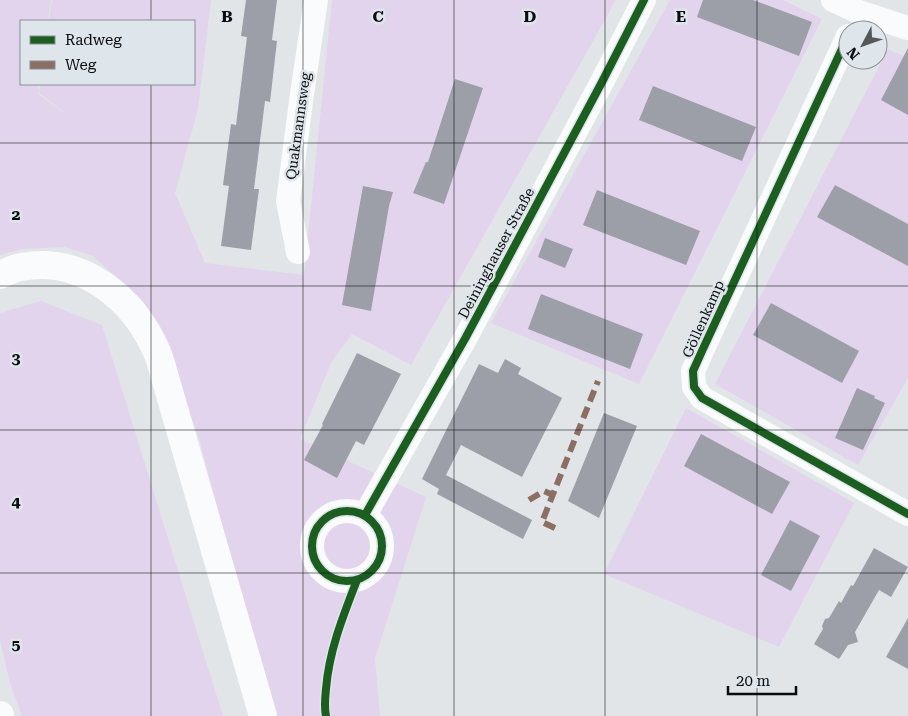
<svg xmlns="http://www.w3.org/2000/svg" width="908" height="716" font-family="'Roboto Serif',serif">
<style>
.green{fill:#e2d4ec}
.building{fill:#9c9ea8}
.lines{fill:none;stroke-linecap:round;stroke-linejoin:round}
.minor{stroke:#fafbfc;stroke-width:24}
.motorway{stroke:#fafbfc;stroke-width:28}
.quiet{stroke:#8d6e63;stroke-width:6;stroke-dasharray:12 6;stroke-linecap:butt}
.cycleway-casing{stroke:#dee5eb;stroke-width:11}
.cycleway{stroke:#1b5e20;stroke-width:8}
.grid{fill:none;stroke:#0a0c0e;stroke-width:1;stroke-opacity:0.55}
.labels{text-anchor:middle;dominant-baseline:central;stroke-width:5;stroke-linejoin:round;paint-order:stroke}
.street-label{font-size:14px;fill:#0a0c0e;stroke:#dee5eb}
.grid-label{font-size:16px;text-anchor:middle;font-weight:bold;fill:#0a0c0e;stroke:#dee5eb;stroke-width:5;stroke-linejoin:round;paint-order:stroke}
</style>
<rect width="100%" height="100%" fill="#e1e5e8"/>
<path class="green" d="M0 0H51L48 21H21V84H39L38 94 71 118 39 93 40 84H194V21H49L52 0H211L198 109 175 193 205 263 304 275 332 0H616L411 365 352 334 331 363 300 439 426 497 375 659 380 716H273L198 435 144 302 93 256 65 247 22 249 0 255Z
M670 0H783L822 19 639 384 491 323Z
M888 49 908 58V378L858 465 715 384Z
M41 301 102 325 223 716H22L10 683 0 641V313Z
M686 408 854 503 779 647 604 574Z"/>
<path class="building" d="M246 0H277L272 40 277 41 270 102 265 101 254 189H259L251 250 221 246 229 186 223 185 231 124 236 125 247 37 241 36Z
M703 0H753L812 22 799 56 697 17Z
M908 48V115L881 100Z
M455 79 483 88 444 204 413 193 426 162H428Z
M653 86 756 127 742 161 639 120Z
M835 185 908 224V266L817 217Z
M363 186 393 192 389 206 371 311 342 305Z
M597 190 700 231 686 265 583 225Z
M545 238 573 249 565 268 538 257Z
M541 294 643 334 630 369 528 329Z
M771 303 859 351 842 383 753 335Z
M357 353 401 374 364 445 356 441 337 478 304 460 323 425 322 424Z
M505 359 521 368 518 374 562 398 522 477 461 445 446 475 532 520 523 539 437 494 439 489 422 479 479 364 498 373Z
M857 388 875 396 874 398 885 403 863 450 835 438Z
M604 413 637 426 599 518 568 501Z
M701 434 790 482 772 514 684 466Z
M790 520 820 536 791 591 761 575Z
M874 548 908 567 891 597 879 590 855 632 858 642 848 645 839 659 814 644 823 629 822 626 825 619 829 618 839 601 841 603 851 585 853 586Z
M908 618V669L886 657Z"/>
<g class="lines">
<path class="minor" d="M833 0 859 12 908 28
M848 36 702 351 693 371 694 387 702 398 908 514
M298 252 288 201 302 94 316 0
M312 546a35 35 0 1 1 70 0a35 35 0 1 1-70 0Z
M365 515 466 337 602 82 644 0"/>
<path class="motorway" d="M0 275C7 272 14 268 21 267 82 255 134 299 157 352 160 359 162 367 164 374L263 716
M0 715V716"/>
<path class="quiet" d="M529 500 544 491 553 495
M555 528 542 522 598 381"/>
<defs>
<path id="cycleway" d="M848 36 702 351 693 371 694 387 702 398 908 514
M312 546a35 35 0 1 1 70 0a35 35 0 1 1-70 0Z
M365 515 466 337 602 82 644 0
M326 716C324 707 325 698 326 689 329 651 343 616 357 580"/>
</defs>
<use href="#cycleway" class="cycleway-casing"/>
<use href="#cycleway" class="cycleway"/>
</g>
<path class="grid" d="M151 0V21M303 0V716M454 0V716M605 0V716M757 0V716M151 84V716M0 143H908M0 286H908M0 430H908M0 573H908"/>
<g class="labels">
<g class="street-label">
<text transform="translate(298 126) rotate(-82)">Quakmannsweg</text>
<text transform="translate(496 253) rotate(-62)">Deininghauser Straße</text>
<text transform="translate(703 319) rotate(-66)">Göllenkamp</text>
</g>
</g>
<g class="grid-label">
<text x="227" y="22">B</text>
<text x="378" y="22">C</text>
<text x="530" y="22">D</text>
<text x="681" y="22">E</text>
<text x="16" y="220">2</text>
<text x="16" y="364">3</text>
<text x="16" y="507">4</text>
<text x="16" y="650">5</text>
</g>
<rect x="20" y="20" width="175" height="65" fill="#dee5eb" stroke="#898e93"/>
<rect x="30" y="36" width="25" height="8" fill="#1b5e20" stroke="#898e93"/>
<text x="65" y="45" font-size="15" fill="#0a0c0e">Radweg</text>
<rect x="30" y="61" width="25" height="8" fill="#8d6e63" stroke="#898e93"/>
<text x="65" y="70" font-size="15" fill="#0a0c0e">Weg</text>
<g transform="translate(863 45) rotate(229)"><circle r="24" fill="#dee5eb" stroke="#898e93"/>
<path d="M0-4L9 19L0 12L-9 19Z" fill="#55585a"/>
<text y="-8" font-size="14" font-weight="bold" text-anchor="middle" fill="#0a0c0e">N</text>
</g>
<path d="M728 686v8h68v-8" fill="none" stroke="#0a0c0e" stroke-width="2.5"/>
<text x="736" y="686" font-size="15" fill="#0a0c0e" stroke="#dee5eb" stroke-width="4" paint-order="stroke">20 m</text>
</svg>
